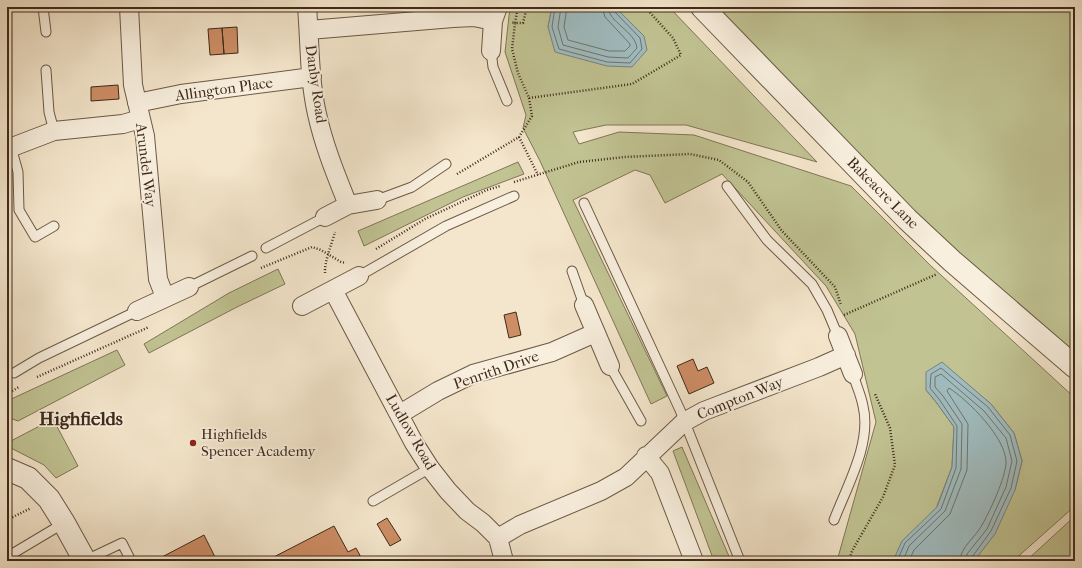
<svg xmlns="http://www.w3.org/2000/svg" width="1082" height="568" font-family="'IM FELL French Canon',serif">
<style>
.green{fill:#c1c393;stroke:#807656;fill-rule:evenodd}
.water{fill:#a0bdc1;stroke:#79827e}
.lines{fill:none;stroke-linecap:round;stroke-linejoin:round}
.shore{stroke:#70746e;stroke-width:1}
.building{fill:#cd8d65;stroke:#3f2a1a}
.service-casing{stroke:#6c5946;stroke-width:11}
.minor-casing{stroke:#6c5946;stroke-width:20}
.tertiary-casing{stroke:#6c5946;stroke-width:24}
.path{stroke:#3f2a1a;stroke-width:2.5;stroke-dasharray:1 2;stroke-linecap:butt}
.service{stroke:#f8efde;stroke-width:9}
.minor{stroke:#f8efde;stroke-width:18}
.tertiary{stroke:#f8efde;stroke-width:22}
.poi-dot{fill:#8f2418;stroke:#f8efde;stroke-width:1.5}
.labels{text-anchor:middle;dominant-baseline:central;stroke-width:3.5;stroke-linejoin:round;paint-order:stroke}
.street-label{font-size:15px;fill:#3f2a1a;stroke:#f8efde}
.poi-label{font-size:15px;fill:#3f2a1a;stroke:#f8efde;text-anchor:start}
.district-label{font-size:19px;font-weight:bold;fill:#3f2a1a;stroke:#f8efde}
</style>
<rect width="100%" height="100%" fill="#f4e6cc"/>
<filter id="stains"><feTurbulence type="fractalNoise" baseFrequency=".005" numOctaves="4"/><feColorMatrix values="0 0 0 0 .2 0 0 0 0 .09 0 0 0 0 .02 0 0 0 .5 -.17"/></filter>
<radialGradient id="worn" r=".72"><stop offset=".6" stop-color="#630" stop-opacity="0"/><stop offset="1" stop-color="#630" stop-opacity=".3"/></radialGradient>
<path class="green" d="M510 7H552L548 27 644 36 615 7H669L817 162 686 125H606L573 132 579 144 619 132 694 135 851 186 930 265 1075 398V506L1013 561H837L876 422 855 334 826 286 722 174 665 203 650 175 635 170 573 200 667 396 651 404 540 161 523 128 526 115 505 52ZM942 363 991 404 1014 433 1022 461 1015 490 937 506 952 467 954 427 936 402 926 390Z
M703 7H1075V367Z
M518 162 524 174 463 197 364 246 358 231Z
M278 269 285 284 237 307 149 353 144 344 229 293Z
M117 350 125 365 18 421 7 417V401Z
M53 419 78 466 56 478 44 465 7 446V443Z
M682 447 731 561H714L673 451Z
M1075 516V561H1026Z"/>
<path class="water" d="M552 7H615L644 36 647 50 632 67 607 66 555 52 548 27Z
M942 362 991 404 1014 433 1022 461 1015 490 995 534 974 561H893L902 541 937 507 952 467 954 427 936 402 926 390V372Z"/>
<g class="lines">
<path class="shore" d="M555 7 552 27 559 49 607 62 630 63 642 49 640 38 614 11 613 7
M561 7 558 27 563 45 608 57 628 58 637 48C635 31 609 23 608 7
M567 7 564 27 568 40 609 51H625L630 46V44L605 17 602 7
M897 561 905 543 941 509 956 468 957 426 939 399 930 388 931 374 941 368 988 407 1010 435 1017 461 1011 488 991 531 972 557 971 561
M903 561 909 546 945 511 961 469 962 424 943 396 935 387V377L941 374 984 411 1006 438 1012 461 1006 487 987 529 967 554 966 561
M909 561 914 550 950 514 967 470 968 424 947 391 949 388C968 400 1006 438 1006 462 1006 477 990 511 982 525 976 537 960 547 960 561"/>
</g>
<path class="building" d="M237 27 238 53 224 54 222 28Z
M222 28 224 54 210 55 208 29Z
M118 85 119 99 91 101V87Z
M516 312 521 335 509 338 504 315Z
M693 359 698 371 707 367 714 383 689 394 677 366Z
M387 518 401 540 390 546 377 524Z
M334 526 348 552 356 548 363 561H266Z
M204 535 217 561H164L162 557Z"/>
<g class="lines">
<defs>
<path id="service" d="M43 7 46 32
M491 51 493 67 507 101
M46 70 49 112 54 131
M11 147 18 172 19 210 35 237 54 226
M727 186 767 240 812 284 827 310 838 336
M377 200 412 187 446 164
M584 203 680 410 740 561
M266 248 325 217
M572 271 584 305
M359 276 446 226 514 196
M189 287 252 256
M610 366 641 421
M14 373 39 358 137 311
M373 501 430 468
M834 520C847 486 872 443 863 406 861 395 856 385 853 374
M7 557 64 523
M84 561 122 543 131 561"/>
<path id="minor" d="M129 7 133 85 145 136 158 279 165 297
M307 7C310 43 309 79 317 114 324 146 336 175 348 205
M309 30 453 18 474 17 493 21
M491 51 493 21 498 7
M137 103 181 94 312 77
M7 149 54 131 123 124 140 119
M325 217 348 205 377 200
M333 290 414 443 430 468 448 491 467 511 483 523 498 538 504 561
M584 305 610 366
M302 306 359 276
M137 311 189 287
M838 336 853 374
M400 414 438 391 473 374 552 352 595 333
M646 456 660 473 694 561
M498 538 520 525 601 491 626 477 684 422 704 411 819 367 846 355"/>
<path id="tertiary" d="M702 7 907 219 952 261 1075 367
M7 469 28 478 49 499 64 523 85 561"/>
</defs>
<use href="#service" class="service-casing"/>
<use href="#minor" class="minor-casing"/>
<use href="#tertiary" class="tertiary-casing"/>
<path class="path" d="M518 7 515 23H523L527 7
M529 98 632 84 681 55 673 38 645 7
M519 137 538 175
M457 174 519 137 532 116 529 98 518 73 512 49 515 23 511 22
M514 182 579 162 625 157 690 154 719 160 748 182 782 231 835 287 841 305
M376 249 425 219 487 190 500 186
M261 268 312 247 321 250 341 262 346 263
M325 273C324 263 332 243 335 232
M844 315 937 274
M37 377 149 327
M7 394 19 387
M7 520 31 508
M849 561 852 551 883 497 895 465 890 428 875 394"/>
<use href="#service" class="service"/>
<use href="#minor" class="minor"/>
<use href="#tertiary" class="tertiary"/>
</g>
<circle class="poi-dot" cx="193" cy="443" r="4"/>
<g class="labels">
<g class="street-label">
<text transform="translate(316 84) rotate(82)">Danby Road</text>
<text transform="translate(224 89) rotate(-8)">Allington Place</text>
<text transform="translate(146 165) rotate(83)">Arundel Way</text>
<text transform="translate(883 193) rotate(45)">Bakeacre Lane</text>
<text transform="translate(496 370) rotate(-19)">Penrith Drive</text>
<text transform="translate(740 398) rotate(-22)">Compton Way</text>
<text transform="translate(411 432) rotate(60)">Ludlow Road</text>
</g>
<g class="poi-label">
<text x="201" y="434">Highfields<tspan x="201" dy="17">Spencer Academy</tspan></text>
</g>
<g class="district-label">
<text x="81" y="419">Highfields</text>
</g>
</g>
<rect width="1082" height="568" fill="none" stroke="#f4e6cc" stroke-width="24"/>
<rect x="8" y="8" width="1066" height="552" fill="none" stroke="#3f2a1a" stroke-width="2"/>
<rect x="12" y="12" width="1058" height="544" fill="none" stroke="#3f2a1a"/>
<rect width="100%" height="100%" filter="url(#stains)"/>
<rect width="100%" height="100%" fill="url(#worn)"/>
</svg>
